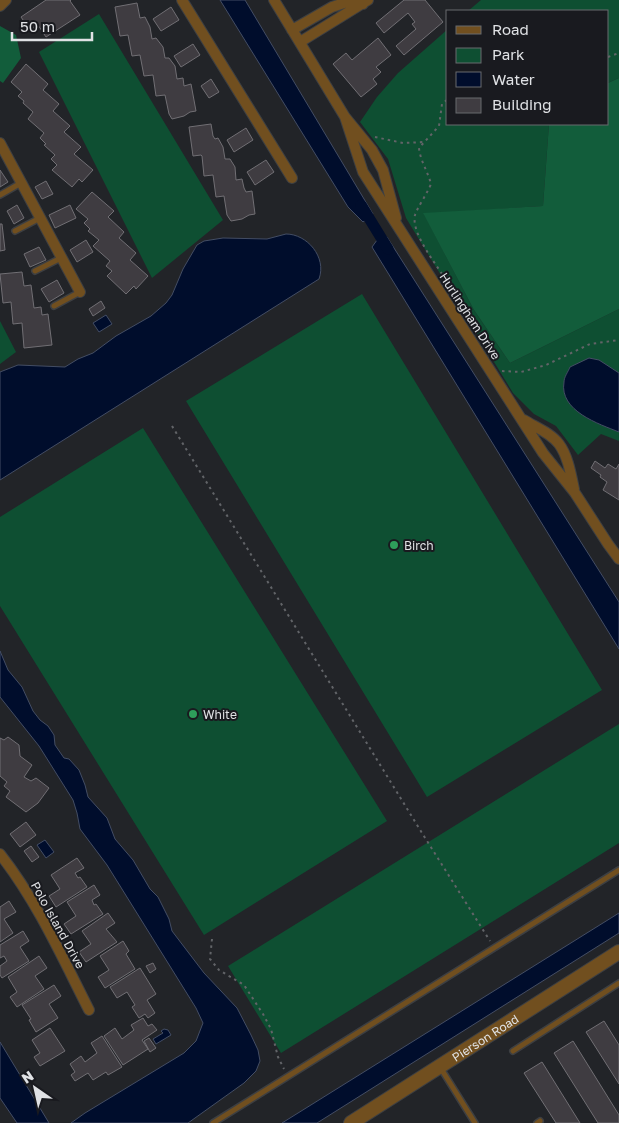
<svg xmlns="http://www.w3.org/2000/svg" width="619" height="1123" font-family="'Golos Text',sans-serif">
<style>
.green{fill:#0e4f32}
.forest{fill:#125d3b}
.water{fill:#000d2c;stroke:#434d64}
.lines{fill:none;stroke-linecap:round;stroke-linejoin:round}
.canal{stroke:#000d2c;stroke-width:11}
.building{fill:#3f3c41;stroke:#716f74}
.service-casing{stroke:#3d3f42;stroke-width:8}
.minor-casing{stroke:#3d3f42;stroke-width:12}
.tertiary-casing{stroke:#3d3f42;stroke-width:16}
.path{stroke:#626468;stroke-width:2;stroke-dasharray:2.5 4;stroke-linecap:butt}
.service{stroke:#714f1f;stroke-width:5}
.minor{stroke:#714f1f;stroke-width:10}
.tertiary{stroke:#714f1f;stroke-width:14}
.leisure-dot{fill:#2e9e5b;stroke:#191a1f;stroke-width:2}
.labels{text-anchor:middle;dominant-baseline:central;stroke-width:4;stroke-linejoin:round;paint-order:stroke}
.street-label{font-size:12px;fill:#e0e2e5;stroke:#191a1f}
.poi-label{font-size:12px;fill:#e0e2e5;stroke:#191a1f;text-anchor:start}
</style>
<rect width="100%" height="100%" fill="#222428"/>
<path class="green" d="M481 0H619V78L608 83V11H468Z
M99 14 223 220 152 278 39 52Z
M448 29V124H549L543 206 424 214 474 310 510 363 619 309V441L601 434 578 455 556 426 534 414 513 393 406 218 388 159 360 122 377 97 398 73Z
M362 294 602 690 427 797 186 401Z
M0 321 16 352 0 364Z
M143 428 387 821 204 935 0 606V517Z
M619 724V843L281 1053 228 966Z"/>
<path class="forest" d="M0 26 16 35 21 58 3 83 0 81Z
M619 78V309L510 363 474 310 423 213 543 206 549 124H608V83Z"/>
<path class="water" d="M220 0H245L373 214 363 222 348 207Z
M286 234C307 234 327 257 319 279L0 480V372L18 365 65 367 78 359 93 353 116 336 151 316 166 303 172 295 183 269 197 245 204 241 223 238 267 239Z
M380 236 387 237 619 602V649L372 247Z
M106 315 112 324 99 332 93 323Z
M589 358 599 360 619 373V432C599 424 559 411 564 382 564 377 568 372 570 367Z
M0 651 8 670 22 687 33 711 40 720 48 726 54 735 55 745 64 758 69 759 79 770 85 785 88 797 107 818 115 839 133 860 150 889 158 897 169 919 172 931 204 973 237 1008 251 1035 258 1050 260 1061 256 1071 244 1083 188 1123H71L85 1113 184 1053 196 1041 203 1023 196 1008 107 865 80 829 77 813 73 800 39 746 0 697Z
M45 840 54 852 46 858 37 845Z
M619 913V933L317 1123H282Z
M164 1029 168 1030 171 1035 156 1044 153 1039 163 1033 161 1031Z
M0 1042 49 1123H17L0 1098Z"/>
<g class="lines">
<path class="canal" d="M361 205 388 249"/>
</g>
<path class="building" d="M46 0H71L70 1 80 15 46 37 38 25 30 30 21 17Z
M404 0H425L443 22 404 55 396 46 416 29 412 24 415 22 408 13 384 33 376 23Z
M137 3 140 18 145 17 150 27 152 39 156 38 163 47 165 58H169L175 66 177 79 183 78 184 86 191 84 196 111 190 112 184 116 172 119 169 114 165 95 156 96 153 75 144 76 140 55 132 56 128 35 120 36 115 7Z
M171 7 179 20 161 31 153 19Z
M378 38 391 55 376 67 381 72 373 79 377 84 361 97 333 64 346 53 352 60Z
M193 44 200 55 181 67 174 56Z
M26 64 48 84 43 90 59 104 53 111 70 126 64 132 81 147 74 154 93 170 82 182 79 179 72 187 52 170 57 165 51 159 55 155 44 145 46 144 40 138 44 133 28 119 33 112 23 103 24 101 18 96 22 92 11 82Z
M211 79 219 92 209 98 201 86Z
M211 124 213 136 215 139 218 138 223 147 225 159H230L235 167 236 180 242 179 244 188 246 192 252 191 255 214 249 215 242 219 231 221 227 215 224 196 216 197 213 175 204 176 202 156 201 155 193 156 189 127Z
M246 128 253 140 234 152 227 140Z
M266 160 274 172 255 185 247 172Z
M0 170 8 182 0 187Z
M46 181 53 194 42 199 35 187Z
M92 192 114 211 108 217 124 232 119 238 136 253 130 260 148 276 136 289 134 286 126 294 107 276 112 271 106 266 110 261 93 246 99 240 88 231 90 229 84 223 88 219 76 209Z
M17 205 24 218 14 224 7 211Z
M70 205 76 218 55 228 49 215Z
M0 224H2L5 250 0 251Z
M86 240 93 252 77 262 70 250Z
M39 247 46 260 30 267 24 254Z
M22 272 24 286 31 285 34 308 41 307 42 315 48 314 52 345 24 348 22 323 13 324 11 302 3 303 0 274Z
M57 280 64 293 49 302 41 289Z
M101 301 105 308 93 316 89 309Z
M595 461 605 468 608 464 616 469 619 464V500L603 490 607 482 600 477 601 475 591 468Z
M8 737 19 745 20 756 32 765 24 777 31 781 36 778 49 788 38 803 26 812 6 797 10 791 4 786 7 782 0 776V738L4 740Z
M26 822 36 835 20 847 10 834Z
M31 846 39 857 32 862 24 851Z
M77 858 84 868 75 873 78 878 80 877 87 887 56 907 49 896 60 889 51 875Z
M94 885 100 895 92 900 94 905 96 904 103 914 71 934 64 924 76 916 67 902Z
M9 901 16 912 4 919 13 933 0 942V907Z
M108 913 115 923 106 929 117 942 86 962 79 952 91 944 82 931Z
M23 931 29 941 20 947 29 961 2 978 0 975V966L7 961 4 956 0 958V945Z
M123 941 129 951 126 954 135 969 105 988 98 977 109 970 100 956Z
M39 956 47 968 35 976 44 989 17 1007 10 997 17 992 8 977Z
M153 963 156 969 150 973 146 966Z
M140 968 156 994 147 1000 155 1013 148 1018 145 1014 139 1018 132 1007 135 1005 127 992 117 998 110 987Z
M54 985 61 996 49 1004 58 1018 36 1032 29 1020 31 1019 22 1005Z
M143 1018 148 1026 152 1024 157 1030 142 1040 148 1049 123 1065 104 1036 115 1028 122 1039 134 1030 131 1025Z
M604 1021 619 1045V1084L586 1032Z
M50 1028 65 1051 40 1066 34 1057 40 1053 32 1040Z
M102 1036 122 1067 108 1075 106 1072 93 1080 88 1073 75 1081 71 1075 75 1072 70 1064 81 1056 85 1062 97 1053 91 1043Z
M149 1038 156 1048 150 1052 144 1041Z
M573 1041 619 1115V1123H598L554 1053Z
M542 1062 580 1123H556L524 1073Z"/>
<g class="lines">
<defs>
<path id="service" d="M0 195 21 183
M15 231 40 218
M35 271 61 258
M54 306 80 292
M513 1051 619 983
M440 1067 475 1123
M213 1123 619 870
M537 1123 540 1121"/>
<path id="minor" d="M182 0 292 178
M274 0 345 117 372 150 383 170 396 218
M0 6 6 0
M292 30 332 7 347 2 363 4
M300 42 368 0
M345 117 363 172 543 453 575 493 608 544 619 559
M0 143 80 292
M524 420C535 427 551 433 559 444 568 456 571 475 574 489
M0 854C37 901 62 957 89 1010"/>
<g id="tertiary">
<path id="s1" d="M351 1123 619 952"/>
</g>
</defs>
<use href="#service" class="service-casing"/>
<use href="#minor" class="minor-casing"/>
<use href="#tertiary" class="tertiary-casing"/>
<path class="path" d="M608 57 619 53
M375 137 403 143 424 142
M442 274C433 260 411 232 415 215 416 210 428 192 431 184 428 172 420 160 419 148L439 126 442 104 448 99
M502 371 521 372 546 365 590 344 619 340
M172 426 422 833 490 941
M212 939 210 959 219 970 244 985 263 1014 271 1029 278 1057 284 1069"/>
<use href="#service" class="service"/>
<use href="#minor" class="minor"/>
<use href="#tertiary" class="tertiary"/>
</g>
<g class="leisure-dot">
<circle cx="394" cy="545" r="5"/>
<circle cx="193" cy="714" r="5"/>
</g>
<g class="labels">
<g class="street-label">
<text transform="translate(470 316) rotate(57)">Hurlingham Drive</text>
<text transform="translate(58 925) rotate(61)">Polo Island Drive</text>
<text stroke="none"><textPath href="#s1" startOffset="159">Pierson Road</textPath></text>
</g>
<g class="poi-label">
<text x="404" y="545">Birch</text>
<text x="203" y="714">White</text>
</g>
</g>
<rect x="446" y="10" width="162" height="115" fill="#191a1f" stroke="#696a6e"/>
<rect x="456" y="26" width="25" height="8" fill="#714f1f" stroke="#696a6e"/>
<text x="492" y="35" font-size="15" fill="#e0e2e5">Road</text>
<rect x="456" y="48" width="25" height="15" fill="#0e4f32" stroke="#696a6e"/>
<text x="492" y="60" font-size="15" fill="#e0e2e5">Park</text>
<rect x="456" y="72" width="25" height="15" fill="#000d2c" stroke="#696a6e"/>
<text x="492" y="85" font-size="15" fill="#e0e2e5">Water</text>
<rect x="456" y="98" width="25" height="15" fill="#3f3c41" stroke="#696a6e"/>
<text x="492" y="110" font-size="15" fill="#e0e2e5">Building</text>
<g transform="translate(35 1088) rotate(326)" stroke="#191a1f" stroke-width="4" paint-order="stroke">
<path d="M0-4L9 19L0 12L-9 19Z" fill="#e0e2e5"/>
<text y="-8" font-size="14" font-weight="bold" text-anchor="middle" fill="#e0e2e5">N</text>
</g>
<path d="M12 32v8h80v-8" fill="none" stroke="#e0e2e5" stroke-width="2.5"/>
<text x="20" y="32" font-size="15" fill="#e0e2e5" stroke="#191a1f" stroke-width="4" paint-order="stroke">50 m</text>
</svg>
